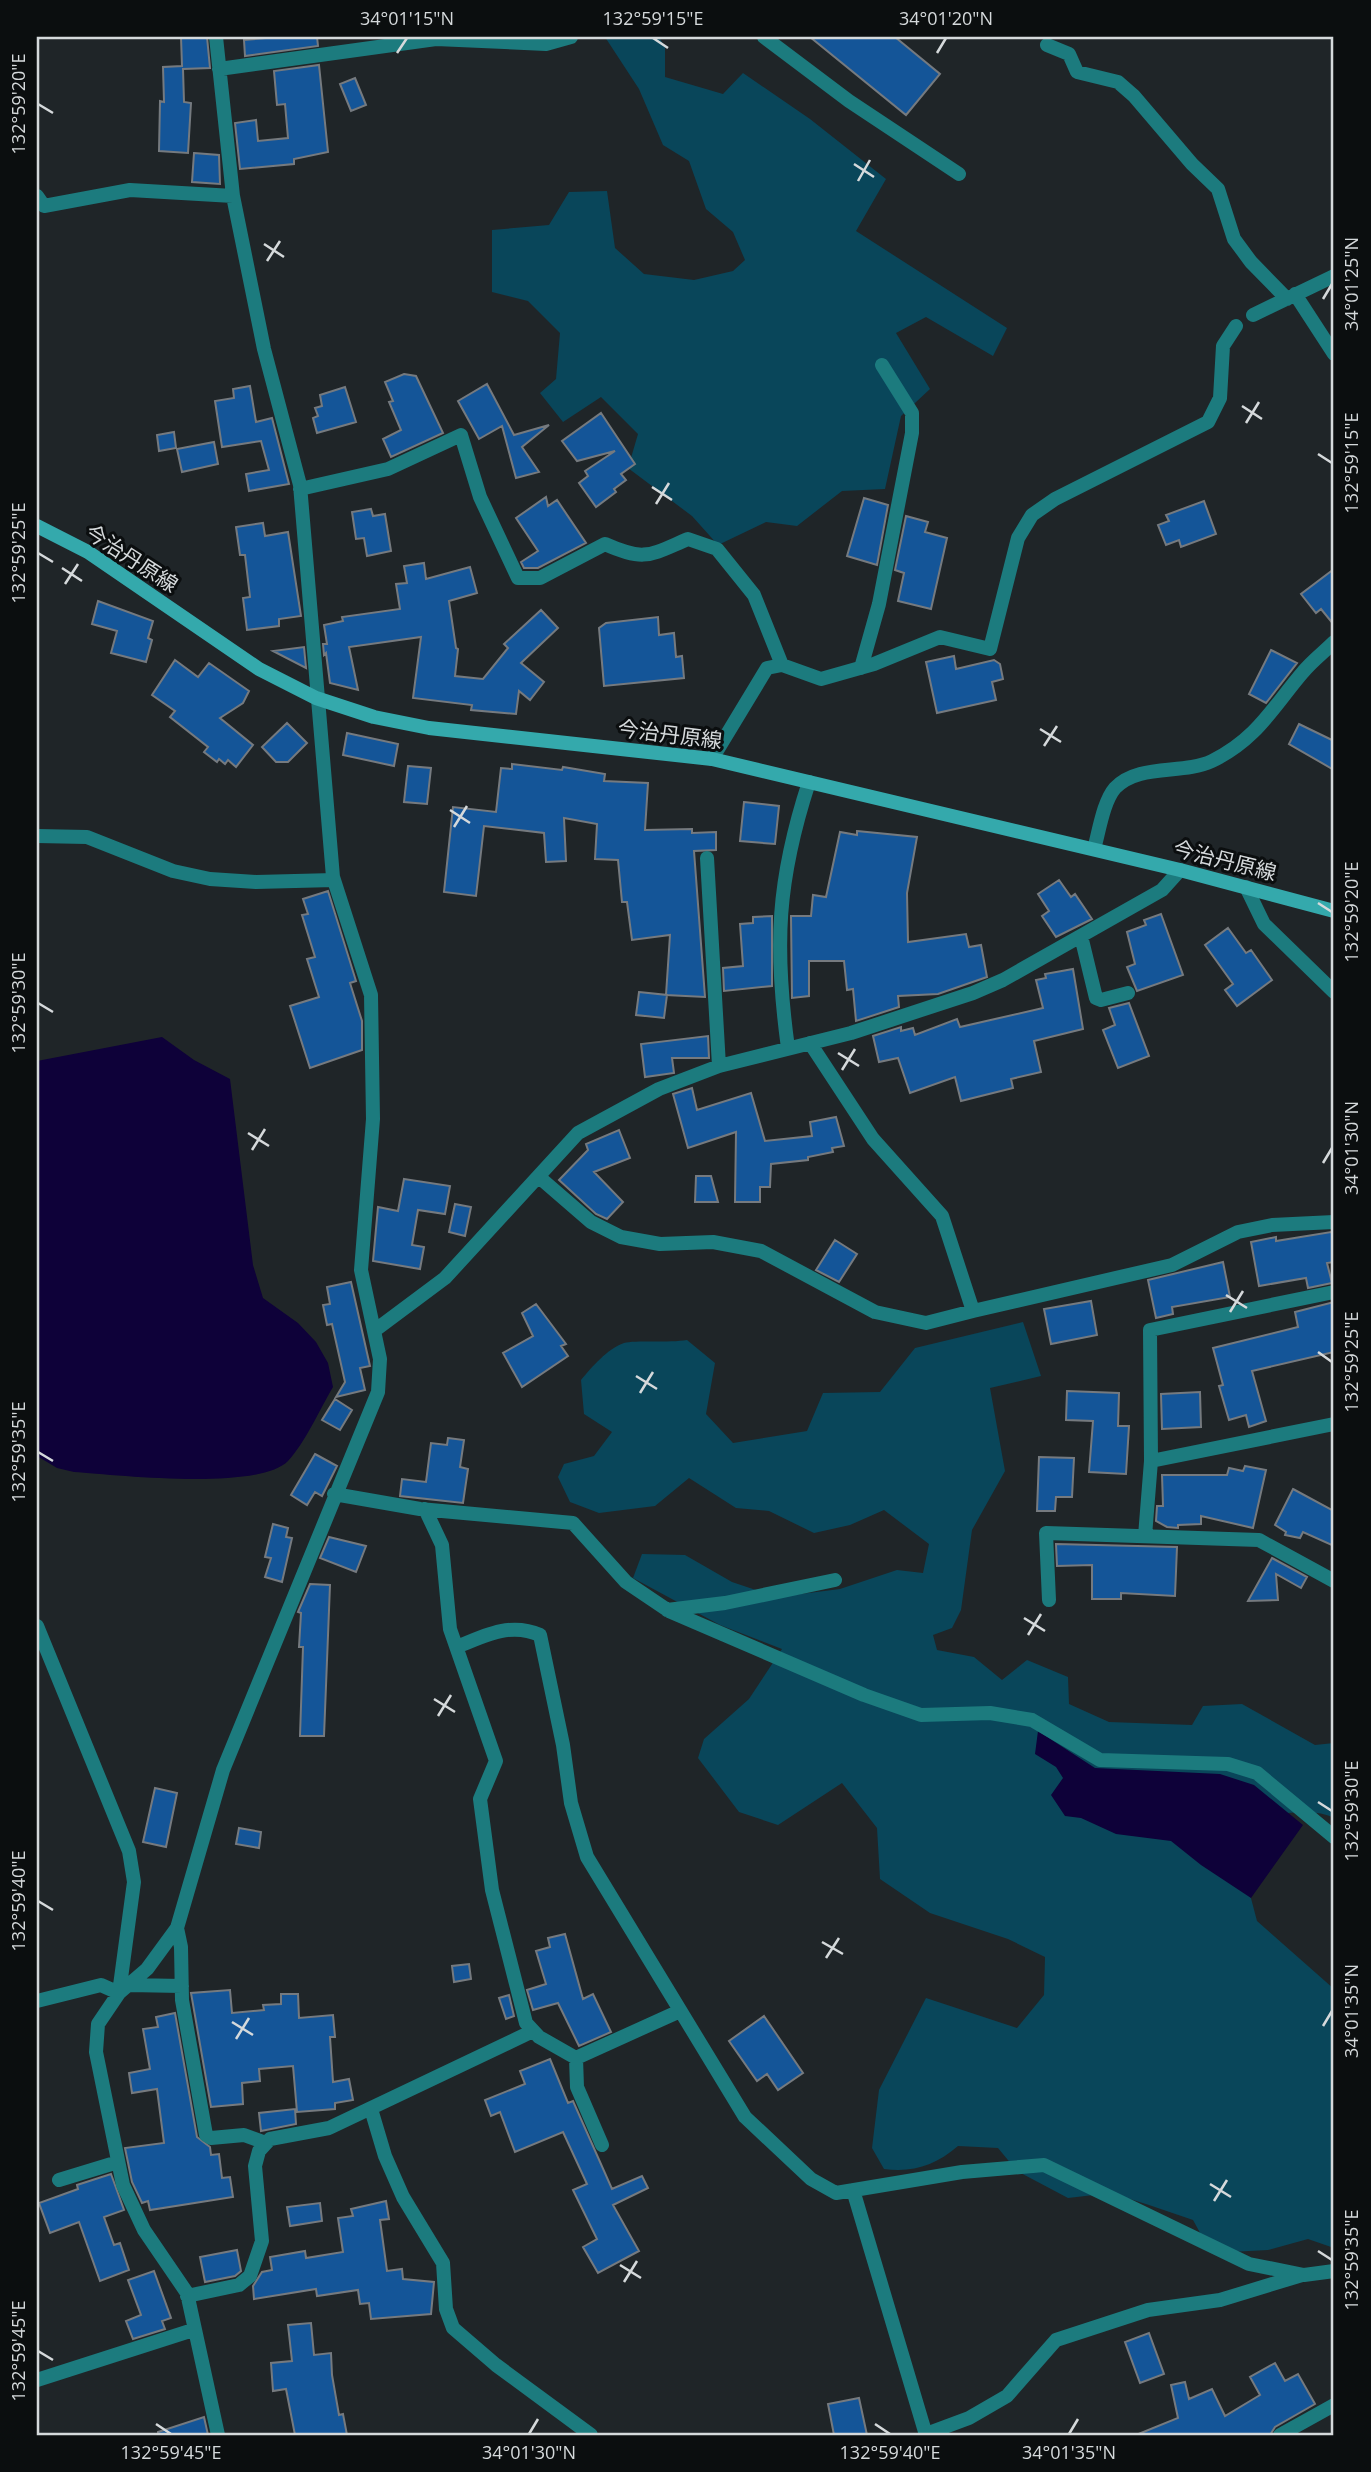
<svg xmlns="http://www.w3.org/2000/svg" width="1371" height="2472" font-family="'Open Sans','Noto Sans JP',sans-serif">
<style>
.green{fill:#09465a}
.water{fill:#0e0139}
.building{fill:#145598;stroke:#757a7f;stroke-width:2}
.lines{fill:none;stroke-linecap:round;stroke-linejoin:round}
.street{stroke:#1c7b7e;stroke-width:14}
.secondary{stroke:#34a9ac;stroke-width:14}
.ticks{fill:none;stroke:#d5d9db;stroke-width:2.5}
.labels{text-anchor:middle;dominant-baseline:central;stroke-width:6;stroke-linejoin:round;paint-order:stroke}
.street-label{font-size:21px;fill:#d5d9db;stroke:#0b0e0f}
.neatline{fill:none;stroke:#d5d9db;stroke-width:2.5}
.ticks-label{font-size:18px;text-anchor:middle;fill:#d5d9db}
</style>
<rect width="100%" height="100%" fill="#1f2528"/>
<path class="green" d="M605 37H659L665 47V77L723 94 743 73 810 119 886 179 856 231 1007 328 993 356 926 317 896 333 930 389 901 416 885 489 842 491 797 526 766 522 718 545 692 516 628 468 638 434 601 397 563 422 540 393 556 379 560 333 528 301 492 292V230L549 225 569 192 607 191 615 248 644 274 694 280 733 271 745 260 733 232 706 209 689 161 663 145 639 89Z
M1023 1322 1041 1376 990 1388 1005 1471 972 1530 961 1610 952 1628 933 1635 937 1650 974 1657 1002 1680 1027 1660 1068 1677 1069 1704 1109 1722 1192 1725 1203 1706 1242 1704 1315 1745 1334 1743V1818C1306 1801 1211 1826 1176 1832L1247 1883 1257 1921 1334 1989V2248L1308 2239 1268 2250 1230 2252 1204 2240 1193 2220 1149 2205 1111 2193 1068 2198 1017 2171 998 2148 958 2146C936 2165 913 2173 884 2169L872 2148 879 2090 926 1998 1017 2028 1044 1995 1045 1957 1008 1939 930 1913 880 1879 877 1828 842 1783 778 1825 739 1812 698 1758 704 1739 749 1699 782 1649 720 1625 633 1578 642 1554 685 1555 732 1582 777 1597 840 1589 897 1570 923 1573 929 1544 884 1510 850 1525 814 1533 769 1511 736 1508 689 1478 655 1506 599 1513 570 1502 558 1477 564 1464 594 1456 612 1432 584 1414 581 1380C592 1367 607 1349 624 1343 634 1340 670 1343 687 1340L715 1363 706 1414 733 1443 807 1431 823 1393 880 1392 915 1348Z"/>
<path class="water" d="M162 1037 194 1060 230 1079 253 1265 263 1298 298 1323 316 1342 328 1363 333 1387C320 1409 305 1443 288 1461 259 1491 117 1475 74 1472L57 1468 37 1456V1061Z
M1038 1731 1095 1768 1220 1774 1254 1785 1303 1825 1251 1898 1201 1865 1171 1841 1116 1834 1081 1818 1065 1816 1051 1795 1063 1778 1056 1767 1035 1754Z"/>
<path class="building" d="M181 37H207L210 68 183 69 184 102 191 103 188 153 159 151 160 101 164 102 163 67 182 66Z
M278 37H317L318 46 245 56 244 40Z
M810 37H895L940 74 906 115Z
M319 65 328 152 294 159V164L240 169 235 123 256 120 258 141 288 138 285 104 277 105 274 71Z
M355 78 366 105 351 111 340 84Z
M194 153 219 155 220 184 192 182Z
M404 374 416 376 443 433 391 457 383 439 401 430 389 402 393 401 385 382Z
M487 384 514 435 549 425 522 447 539 472 516 478 502 426 479 439 458 401Z
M250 386 256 422 272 418 289 484 249 491 246 474 269 470 261 441 222 447 215 401 234 398 233 389Z
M345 387 356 422 317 433 313 418 318 416 315 408 322 406 320 395Z
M601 413 635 464 621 474 626 480 614 489 616 492 596 507 579 483 588 476 585 471 615 451 577 461 562 441Z
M174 432 176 448 159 451 157 435Z
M214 442 218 464 182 472 177 449Z
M546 497 548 506 557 500 586 543 538 568H524L521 562 538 551 516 518Z
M864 498 888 505 877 565 847 556Z
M1204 501 1216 534 1181 547 1179 540 1166 545 1158 525 1169 521 1166 515Z
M371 509 373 516 385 514 391 551 367 556 364 538 356 539 352 512Z
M906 516 928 522 925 532 947 538 931 609 898 601 904 573 895 570Z
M263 523 265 536 288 532 301 616 279 619V626L247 630 243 598 250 597 245 555H240L236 527Z
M424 563 426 579 470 567 477 593 449 601 456 648 458 649 455 676 483 679 508 648 504 644 541 610 558 628 521 663 544 682 530 700 519 691 516 714 471 710 472 705 413 698 421 637 349 647 358 690 330 683 326 653 324 655 323 644H327L324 625 343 621 342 617 400 609 396 584 407 583 404 566Z
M1334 569V625L1321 609 1316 613 1301 594Z
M98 601 153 621 148 638 152 640 146 662 111 653 117 631 92 624Z
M658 617 659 635 674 633 676 657 682 656 684 678 604 686 599 628 606 623Z
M304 647 306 668 273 651Z
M1271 650 1297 663 1266 703 1249 694Z
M954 656 956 669 994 660 1000 664 1003 679 992 682 996 700 937 713 926 662Z
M175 660 198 677 209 663 249 691 243 703 220 718 253 745 236 767 228 760 225 764 219 759 217 762 204 752 208 747 170 717 175 711 152 695Z
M287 723 307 743 288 762H276L262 747Z
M1299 724 1334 741V770L1289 744Z
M347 733 398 744 394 766 343 755Z
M512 764 562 770 563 767 605 774 604 781 648 783 645 830 692 829V833L716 832V850L694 851 705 997 666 995 670 935 632 940 627 902H622L618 860 595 859 597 824 564 818 566 861 546 862 544 833 484 826 476 896 444 892 453 807 496 812 501 768 512 769Z
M408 766 431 768 427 804 404 802Z
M744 802 779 806 775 844 740 841Z
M857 831 917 837 907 893 908 942 966 934 969 947 981 945 987 977 938 994 898 996 899 1007 856 1021 853 989 847 990 844 961H809V996L792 998 791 916H811L813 895 826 897 840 832 857 835Z
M1059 880 1071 897 1075 894 1092 919 1056 937 1042 916 1049 911 1038 894Z
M328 891 356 981 350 983 362 1021V1050L310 1068 290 1006 319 997 307 959 315 957 302 915 308 914 303 899Z
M1161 914 1183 975 1137 991 1127 967 1135 964 1127 932 1146 925 1144 920Z
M772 916V986L724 991 723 968 743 966 740 924 753 923V917Z
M1228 928 1246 953 1251 950 1272 980 1237 1006 1225 990 1233 984 1205 945Z
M1073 969 1083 1029 1034 1041 1041 1072 1011 1079 1013 1088 961 1101 955 1077 910 1093 898 1058 879 1062 873 1036 901 1027V1031L913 1028 915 1035 957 1019 960 1027 1043 1008 1036 980 1046 978 1045 974Z
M639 992 667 995 664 1018 636 1015Z
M1129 1003 1149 1056 1118 1068 1103 1030 1115 1025 1109 1008Z
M708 1036 709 1058H672L674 1073 645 1077 641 1044Z
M692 1088 697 1110 751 1093 765 1141 812 1136 810 1122 836 1117 844 1146 832 1148 833 1152 808 1157V1160L771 1164 770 1187H760V1202H735L736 1132 688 1148 673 1094Z
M619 1130 630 1158 594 1172 623 1202 607 1219 596 1214 559 1180 588 1150 586 1144Z
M696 1176H711L718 1202H695Z
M404 1179 450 1186 445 1214 418 1210 412 1245 424 1247 420 1269 373 1261 378 1207 398 1211Z
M455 1204 471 1207 465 1236 449 1232Z
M1331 1232 1334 1236V1262L1327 1263 1332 1283 1308 1288 1306 1278 1259 1286 1251 1242 1276 1237V1241Z
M835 1240 857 1254 839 1282 816 1270Z
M1223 1262 1230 1297 1172 1307 1173 1314 1156 1318 1148 1280Z
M351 1282 370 1366 360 1368 365 1390 336 1397 345 1382 332 1324 327 1325 323 1305 330 1304 327 1287Z
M1091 1301 1097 1335 1051 1344 1044 1309Z
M1334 1302V1352L1252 1371 1266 1421 1249 1427 1246 1415 1229 1420 1219 1386 1223 1385 1213 1348 1298 1327 1295 1312Z
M536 1304 566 1344 561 1346 568 1356 522 1387 503 1353 533 1336 522 1313Z
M1067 1391 1119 1393 1118 1426H1129L1126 1474 1089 1472 1093 1421 1066 1420Z
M1200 1392 1201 1427 1162 1429 1161 1394Z
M335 1399 352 1410 340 1430 322 1420Z
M448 1438 464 1440 460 1467 468 1469 463 1503 400 1496 402 1479 426 1482 431 1443 447 1445Z
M315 1454 337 1466 322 1496 315 1492 307 1505 291 1495Z
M1039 1457 1074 1458 1072 1497H1056L1055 1511H1037Z
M1245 1466 1266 1470 1253 1528 1201 1516V1524L1178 1525V1528L1167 1527 1156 1521 1157 1506H1163L1162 1475H1227L1229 1468 1243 1471Z
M1293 1489 1334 1511V1546L1303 1532 1300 1538 1285 1535 1286 1532 1275 1525Z
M273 1524 288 1528 286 1537 292 1538 282 1582 265 1577 271 1558 265 1557Z
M329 1537 366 1546 356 1572 320 1558Z
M1056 1544 1177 1547 1175 1596 1121 1593V1599H1092V1565L1057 1566Z
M1272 1558 1307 1577 1301 1588 1276 1574 1278 1600 1248 1601Z
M310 1584 330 1585 324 1736H300L303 1647H299L301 1613 298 1612Z
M155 1788 177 1793 166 1847 143 1842Z
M239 1828 261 1832 259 1848 236 1844Z
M565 1934 583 1999 593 1994 611 2032 579 2046 558 2003 533 2010 527 1990 546 1984 536 1951 550 1947 548 1938Z
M469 1964 471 1979 454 1982 452 1966Z
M230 1990 232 2013 264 2010 263 2005 281 2004V1994H298L299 2018 333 2015 335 2037H330L333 2082 349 2079 353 2100 335 2103V2109L297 2112 293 2066 259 2069 260 2081 242 2083 243 2104 211 2107 191 1993Z
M509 1995 514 2016 506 2019 499 1998Z
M175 2013 197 2137 210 2147 211 2155 219 2154 222 2178 230 2177 233 2197 150 2210 148 2201 142 2203 132 2182 125 2148 164 2143 157 2089 132 2093 129 2073 150 2069 143 2029 158 2027 156 2017Z
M764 2016 803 2073 778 2090 767 2074 757 2081 729 2041Z
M550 2059 568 2103 573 2101 612 2189 642 2176 648 2188 613 2205 639 2251 598 2273 583 2247 597 2239 573 2190 587 2184 563 2132 515 2152 500 2112 491 2116 485 2100 525 2084 520 2071Z
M295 2109 296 2124 261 2131 259 2113Z
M111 2174 124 2210 104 2217 114 2245 120 2243 129 2270 100 2281 79 2222 50 2233 39 2203 78 2189 77 2185Z
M386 2201 389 2219 380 2220 387 2271 402 2269 403 2279 434 2282 431 2314 371 2319 369 2303 360 2304 358 2290 317 2296 316 2289 254 2299 253 2286 262 2272 272 2270 270 2257 305 2251 306 2258 343 2252 338 2218 353 2216 351 2209Z
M320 2203 322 2221 290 2226 287 2207Z
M237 2250 241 2271 235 2276 205 2282 200 2257Z
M154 2271 171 2318 162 2321 165 2329 133 2339 126 2321 141 2315 128 2280Z
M311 2323 314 2355 331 2353 332 2375 339 2415 343 2414 347 2435H295L286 2389 273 2391 271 2363 292 2361 288 2325Z
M1149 2333 1164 2374 1140 2383 1125 2342Z
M1275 2363 1285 2381 1298 2374 1315 2404 1275 2427 1270 2435H1136L1178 2418 1171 2385 1185 2382 1189 2399 1212 2389 1225 2416 1260 2395 1250 2377Z
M859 2398 867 2435H834L828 2404Z
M204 2417 208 2435H158V2432Z"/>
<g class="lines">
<path class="street" d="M216 37 233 196 264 349 300 485 333 877 371 995 373 1119 361 1270 380 1359 378 1392 223 1770 177 1928 147 1969 119 1993 98 2024 96 2052 123 2185 144 2230 187 2293 218 2435
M764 37 849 101 959 174
M1047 45 1069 54 1077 72 1118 82 1134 96 1192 164 1218 189 1234 239 1251 262 1287 299
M219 69 436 39 546 44 571 37
M37 196 44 206 130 190 233 196
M1295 294 1334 354
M1253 315 1334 276
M300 489 388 469 461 435 480 497 518 578H540L605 544C645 562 650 555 688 539L717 549 754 595 782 665
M861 668 879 604 912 433V413L882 365
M712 759 767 668 782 665 821 679 874 664 940 637 990 649 1018 538 1032 515 1055 499 1208 422 1220 398 1223 346 1236 326
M37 836 87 837 173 871 210 879 256 882 334 880
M1094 849C1099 832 1103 802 1115 788 1139 763 1182 775 1212 761 1257 739 1273 707 1303 672 1312 661 1324 652 1334 642
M707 858 719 1066
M1246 887 1264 924 1334 992
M1081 936 1096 998 1101 1000 1128 993
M788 1048C774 946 777 880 809 782
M539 1177 591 1222 621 1237 660 1244 713 1242 761 1251 875 1312 926 1323 973 1311 942 1216 873 1139 810 1043
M973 1311 1172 1265 1238 1232 1272 1225 1334 1222
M374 1331 445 1278 578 1133 659 1089 719 1066 851 1033 973 993 1003 980 1162 890 1180 870
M1151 1461 1334 1424
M334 1494 420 1509 573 1523 626 1582 669 1611 864 1695 921 1715 990 1713 1032 1720 1100 1760 1228 1764 1257 1773 1334 1837
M425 1509 442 1545 450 1629 496 1761 480 1799 492 1890 526 2023 539 2037 576 2058 680 2011
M1145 1536 1151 1461 1150 1330 1334 1292
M1049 1600 1046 1533 1259 1540 1334 1581
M667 1610 725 1603 835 1580
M37 1626 129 1851 134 1882 119 1993 101 1985 37 2001
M457 1647C485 1635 511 1622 540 1635L563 1745 571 1803 587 1857 745 2117 811 2179 836 2193 962 2172 1044 2165 1249 2264 1304 2275 1334 2271
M177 1928 181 1947 182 2000 206 2135 211 2138 244 2135 266 2143
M129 1985 182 1986
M576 2058 577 2087 602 2145
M371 2109 385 2156 403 2197 443 2263 446 2309 453 2328 496 2365 591 2435
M59 2180 118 2162
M853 2190 926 2435
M187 2296 239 2285 250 2276 262 2241 255 2166 259 2151 270 2139 329 2128 533 2031
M37 2380 193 2330
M926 2434 969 2418 1007 2396 1056 2340 1148 2310 1220 2300 1302 2275
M1280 2435 1334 2405"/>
<path class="secondary" d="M37 526 88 552 259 669 316 698 374 717 429 728 712 759 1180 870 1334 911"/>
</g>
<path class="ticks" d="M653 38 668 48M397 53 407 38M937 53 946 38M38 104 53 113M854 164 874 177M858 181 870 160M264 244 284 257M267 261 280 241M1323 299 1332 284M1242 406 1262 419M1246 423 1259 402M1318 454 1332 463M652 487 672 500M656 504 669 483M38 553 53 562M62 568 82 581M65 584 78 564M1040 729 1061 742M1044 746 1057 726M450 810 470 823M454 827 467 806M1318 903 1332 912M38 1003 53 1012M838 1053 859 1066M842 1070 855 1049M248 1133 269 1146M252 1150 265 1129M1323 1163 1332 1148M1226 1295 1247 1308M1230 1312 1243 1291M1318 1352 1332 1362M636 1376 657 1389M640 1393 653 1372M38 1452 53 1461M1024 1618 1045 1631M1028 1635 1041 1614M434 1699 455 1712M438 1716 451 1695M1318 1802 1332 1811M38 1901 53 1910M822 1942 843 1954M826 1958 839 1938M232 2022 253 2035M1323 2026 1332 2011M236 2039 249 2018M1210 2184 1231 2197M1214 2201 1227 2180M1318 2251 1332 2260M620 2265 641 2278M624 2282 637 2261M38 2351 53 2360M156 2424 171 2434M875 2424 890 2434M529 2434 538 2419M1069 2434 1078 2419"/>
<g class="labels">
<g class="street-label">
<text transform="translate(132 558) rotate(33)">今治丹原線</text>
<text transform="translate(670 734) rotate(7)">今治丹原線</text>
<text transform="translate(1225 860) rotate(14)">今治丹原線</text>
</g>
</g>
<rect width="1371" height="2472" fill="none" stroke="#0b0e0f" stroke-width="77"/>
<rect x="38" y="38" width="1294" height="2396" class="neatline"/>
<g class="ticks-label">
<text x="407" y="25">34°01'15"N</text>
<text x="653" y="25">132°59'15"E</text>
<text x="946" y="25">34°01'20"N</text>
<text transform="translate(19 104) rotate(-90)" y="6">132°59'20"E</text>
<text transform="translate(1352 284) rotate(-90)" y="6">34°01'25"N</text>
<text transform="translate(1352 463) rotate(-90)" y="6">132°59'15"E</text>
<text transform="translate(19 553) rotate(-90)" y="6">132°59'25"E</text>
<text transform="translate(1352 912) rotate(-90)" y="6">132°59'20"E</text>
<text transform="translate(19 1003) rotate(-90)" y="6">132°59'30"E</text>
<text transform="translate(1352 1148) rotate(-90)" y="6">34°01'30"N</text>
<text transform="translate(1352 1362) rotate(-90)" y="6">132°59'25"E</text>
<text transform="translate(19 1452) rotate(-90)" y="6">132°59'35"E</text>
<text transform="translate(1352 1811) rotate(-90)" y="6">132°59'30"E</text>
<text transform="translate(19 1901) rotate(-90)" y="6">132°59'40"E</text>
<text transform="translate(1352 2011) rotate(-90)" y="6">34°01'35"N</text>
<text transform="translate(1352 2260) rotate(-90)" y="6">132°59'35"E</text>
<text transform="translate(19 2351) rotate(-90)" y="6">132°59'45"E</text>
<text x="171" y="2459">132°59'45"E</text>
<text x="529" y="2459">34°01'30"N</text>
<text x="890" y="2459">132°59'40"E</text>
<text x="1069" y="2459">34°01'35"N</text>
</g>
</svg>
